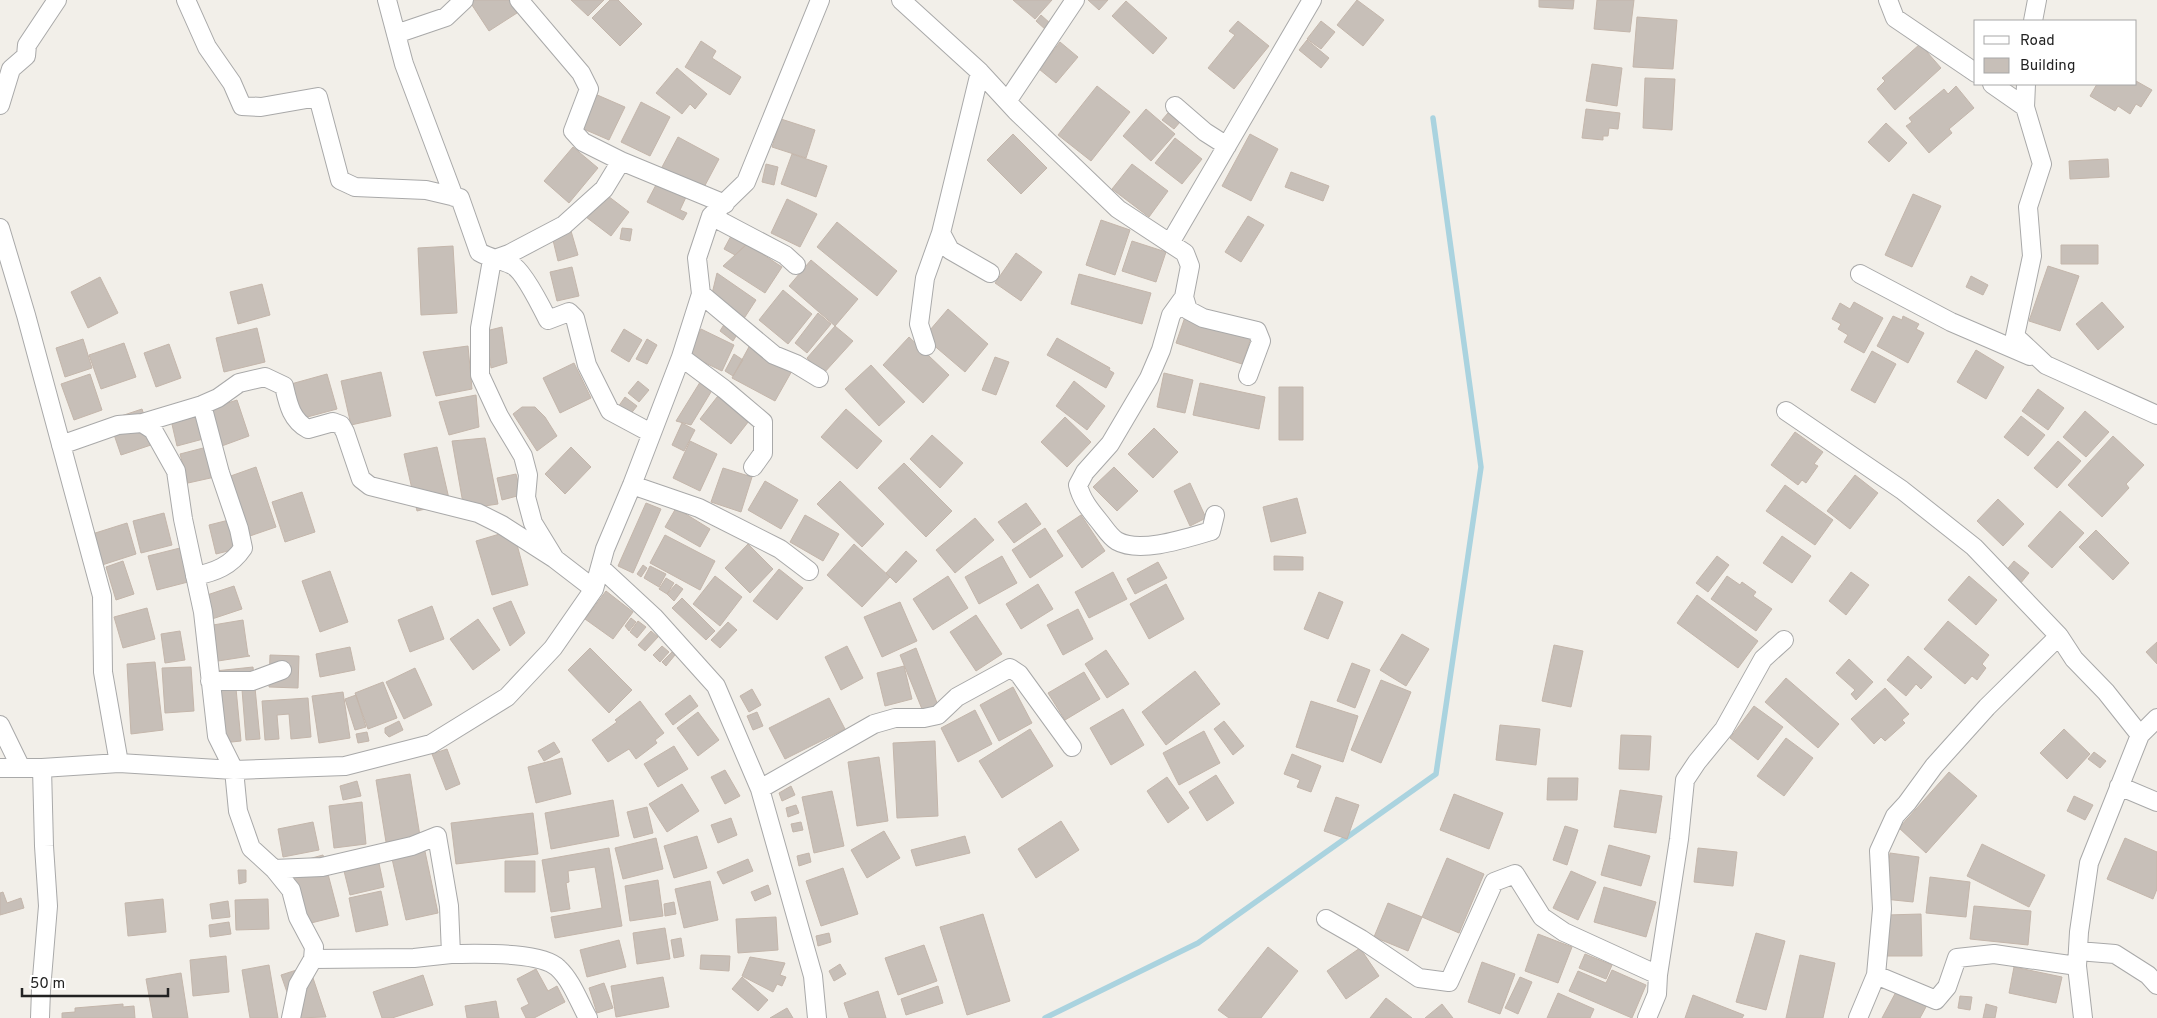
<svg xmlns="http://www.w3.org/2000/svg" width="2157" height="1018" font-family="Overpass,sans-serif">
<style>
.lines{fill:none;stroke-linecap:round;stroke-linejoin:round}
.stream{stroke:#aad3df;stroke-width:5.5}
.building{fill:#c7bfb8;stroke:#c4b6ab}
.street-casing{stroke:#a9a9a9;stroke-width:20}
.street{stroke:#fff;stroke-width:18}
</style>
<rect width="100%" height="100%" fill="#f2efe9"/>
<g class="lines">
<path class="stream" d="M1045 1018 1198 943 1436 774 1481 467 1433 118"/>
</g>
<path class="building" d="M473 0H509L517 13 489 31 470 2Z
M571 0H604L588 16Z
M610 0H618L642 24 620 46 592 18Z
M1013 0H1052L1035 19Z
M1088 0H1108L1099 10Z
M1357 0 1384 20 1363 46 1337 25Z
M1539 0H1574L1573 9 1539 7Z
M1597 0H1634L1630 32 1594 29Z
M1126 1 1167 38 1153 54 1112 16Z
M1041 15 1051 24 1046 30 1036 21Z
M1637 17 1677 20 1673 69 1633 67Z
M1238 21 1269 46 1234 89 1208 68 1235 35 1229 31Z
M1321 21 1335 32 1321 49 1307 39Z
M1307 40 1329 58 1321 68 1299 50Z
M701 41 716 51 712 58 741 77 730 95 685 67Z
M1060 42 1078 57 1056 83 1039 69Z
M1920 44 1941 68 1895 110 1877 89 1885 81 1882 78Z
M1592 64 1622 68 1617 106 1586 101Z
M677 68 707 94 695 109 690 104 682 114 656 93Z
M1645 78 1675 79 1672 130 1643 128Z
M2136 81 2152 90 2141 107 2136 104 2130 114 2118 106 2115 111 2090 96 2097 84H2136Z
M1097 86 1130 112 1091 161 1058 135Z
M1956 86 1974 108 1949 129 1952 133 1929 153 1906 126 1912 122 1909 118 1944 89 1948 94Z
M595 94 625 107 609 140 579 127Z
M641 102 670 117 650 156 621 142Z
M1146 109 1175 134 1151 161 1123 136Z
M1586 109 1620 113 1618 129 1609 128 1608 136H1603V140L1582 138Z
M1168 113 1180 122 1174 129 1162 120Z
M781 119 815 130 806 158 772 147Z
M1886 123 1907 143 1889 162 1868 142Z
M1013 134 1047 168 1021 194 987 160Z
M1250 134 1278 149 1251 201 1222 186Z
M678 137 719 159 702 191 661 169Z
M1175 138 1202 159 1182 184 1155 163Z
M573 147 598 168 569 203 544 181Z
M792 154 827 166 816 197 781 184Z
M2108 159 2109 177 2070 179 2069 161Z
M766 164 778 167 774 185 762 182Z
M1132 164 1168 191 1149 217 1112 189Z
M1291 172 1329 186 1323 201 1285 187Z
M658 181 687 195 680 210 687 213 683 220 647 202Z
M604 193 629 212 611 236 586 217Z
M1913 194 1941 206 1912 267 1885 255Z
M787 199 817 214 800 247 771 233Z
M1248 216 1264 225 1241 262 1225 252Z
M1101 220 1130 230 1115 275 1086 265Z
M837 222 897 271 877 296 817 247Z
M622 228 632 229 630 241 620 239Z
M571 231 578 255 558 261 552 236Z
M731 236 747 244 735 255 724 249Z
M1132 241 1166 252 1156 282 1122 271Z
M747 244 782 267 765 293 723 266Z
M2061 245H2098V264H2061Z
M453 246 457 313 421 315 418 248Z
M1016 253 1042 272 1021 301 995 283Z
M811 260 858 299 835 326 789 286Z
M2048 266 2079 276 2060 331 2029 321Z
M572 267 579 296 557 301 550 272Z
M717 273 756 300 743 320 711 298Z
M1079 274 1151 293 1142 324 1071 304Z
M1971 276 1988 285 1983 295 1966 287Z
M100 277 118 313 88 328 71 292Z
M262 284 270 315 238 324 230 292Z
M783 290 812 314 788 344 759 320Z
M1854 302 1883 318 1864 353 1844 342 1848 335 1838 329 1841 324 1832 319 1840 303 1850 309Z
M2102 302 2124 327 2098 350 2076 324Z
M948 309 988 344 965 372 924 337Z
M818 313 831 324 807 353 795 343Z
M1893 316 1902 320 1903 316 1919 324 1916 329 1924 333 1908 363 1877 346Z
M1185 317 1251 338 1242 364 1176 343Z
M725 323 738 333 733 341 720 331Z
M835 326 853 341 823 374 807 358Z
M502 327 507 363 491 368 486 331Z
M257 328 265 362 224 372 216 338Z
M624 329 642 340 629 362 611 351Z
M701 329 734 345 722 371 689 355Z
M909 337 949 375 923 403 883 365Z
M1057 338 1110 368 1109 370 1114 373 1106 388 1047 355Z
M83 339 92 368 65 377 56 348Z
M647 339 657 345 647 364 636 359Z
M124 343 136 377 101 389 89 355Z
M169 344 181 378 156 387 144 353Z
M750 345 793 369 775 401 732 378Z
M468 346 472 389 436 396 423 352Z
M1976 350 2004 367 1986 399 1957 382Z
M1872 351 1896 364 1875 403 1851 390Z
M734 354 743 360 733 376 725 371Z
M995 357 1009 362 996 395 982 390Z
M574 363 591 398 560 413 543 378Z
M871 365 905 402 879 426 845 389Z
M381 372 391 416 351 425 341 381Z
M1164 373 1193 380 1185 413 1157 407Z
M90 374 102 410 74 420 61 384Z
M327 374 337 409 300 419 291 384Z
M702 379 714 387 691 425 676 421Z
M638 381 649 390 639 402 628 393Z
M1074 381 1105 406 1087 430 1056 406Z
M1200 383 1265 397 1259 429 1193 415Z
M1279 387H1303V440H1279Z
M2038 389 2064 408 2048 430 2022 411Z
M721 392 752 417 731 444 700 419Z
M476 395 479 427 449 435 439 402Z
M625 397 637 406 629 416 618 407Z
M237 400 249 436 219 447 206 410Z
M522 407H535L545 417 557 436 537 451 513 414Z
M142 409 154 444 121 455 109 420Z
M846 409 882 441 857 469 821 437Z
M2085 411 2109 432 2086 457 2063 437Z
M200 412 207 438 177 446 171 420Z
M2021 416 2045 435 2028 456 2004 437Z
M1065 417 1091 442 1067 467 1041 442Z
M682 423 695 430 684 451 672 445Z
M1154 428 1178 452 1153 478 1128 454Z
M1795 432 1823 452 1814 464 1818 466 1806 483 1802 480 1798 485 1771 465Z
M932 435 963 463 940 488 910 459Z
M2113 436 2144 465 2126 484 2129 488 2102 517 2068 485Z
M485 438 498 504 464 509 452 441Z
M690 441 717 454 700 491 673 478Z
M2058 441 2081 461 2057 488 2034 468Z
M207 447 215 477 188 483 180 454Z
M437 447 450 503 417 511 404 454Z
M571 447 591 467 565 494 545 474Z
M904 463 952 511 926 537 878 488Z
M256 467 276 527 244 538 225 478Z
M1114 467 1138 491 1117 511 1093 487Z
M723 468 752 477 741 512 711 502Z
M516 474 521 495 502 500 497 478Z
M1855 475 1878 493 1850 529 1827 511Z
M765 481 798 500 781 529 748 510Z
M840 481 884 524 862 547 817 504Z
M1190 483 1206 518 1190 526 1174 491Z
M1785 485 1833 520 1815 545 1766 511Z
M302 492 315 532 285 542 272 502Z
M1297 498 1306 533 1271 542 1263 507Z
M1998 499 2024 524 2003 546 1977 521Z
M646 503 661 509 633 573 618 566Z
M1026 503 1041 524 1014 543 998 522Z
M676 508 710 529 700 547 665 527Z
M2060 511 2084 533 2052 568 2028 546Z
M164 513 172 545 141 553 133 521Z
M805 515 839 534 823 561 790 542Z
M1081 515 1105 551 1082 568 1057 531Z
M975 518 994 540 955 573 936 550Z
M229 520 236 549 216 554 209 525Z
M127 523 136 554 99 566 89 535Z
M1045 528 1063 556 1030 578 1012 550Z
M513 530 528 585 492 595 476 541Z
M2096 530 2129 563 2113 580 2079 547Z
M665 535 715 561 700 590 650 563Z
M1782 536 1811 556 1792 583 1763 563Z
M748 544 773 569 750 593 725 568Z
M854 544 890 577 862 607 827 575Z
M180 548 188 582 157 590 148 556Z
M906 551 917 561 896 583 886 573Z
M1002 556 1017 583 979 604 965 577Z
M1274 556 1303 557V570H1274Z
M1717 556 1729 565 1708 592 1696 583Z
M123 561 134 594 116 600 106 567Z
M2014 561 2029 573 2020 584 2005 572Z
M1158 562 1167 578 1135 594 1127 579Z
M643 565 647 568 641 577 637 574Z
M650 566 666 574 659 587 644 578Z
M779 569 803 588 777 620 753 601Z
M330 571 348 622 320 632 302 581Z
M1113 572 1127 599 1089 618 1075 592Z
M1851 572 1869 585 1846 615 1829 601Z
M715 576 742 597 720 626 693 604Z
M948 576 968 608 933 630 913 599Z
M1727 576 1740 585 1742 582 1756 592 1753 596 1772 609 1756 631 1711 599Z
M1969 576 1997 600 1976 625 1948 600Z
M666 578 674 583 667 594 659 589Z
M676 584 683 589 674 601 667 594Z
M1038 584 1053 609 1021 629 1006 604Z
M1166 584 1184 619 1149 639 1130 604Z
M234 586 242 609 212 619 204 596Z
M606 591 633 612 613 639 585 619Z
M1319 592 1343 602 1328 639 1304 629Z
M1697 595 1758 641 1738 668 1677 623Z
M682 598 715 631 706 640 672 608Z
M511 601 525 633 510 646 493 608Z
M900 602 917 641 882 657 864 617Z
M432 606 444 639 410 652 398 620Z
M147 608 155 639 123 648 114 617Z
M1078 609 1093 639 1063 655 1047 625Z
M976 615 1002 654 976 671 950 632Z
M631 618 636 622 629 631 625 626Z
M478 619 500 650 473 670 450 639Z
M243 620 248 655 250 656 218 661 213 625Z
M638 621 646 627 637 638 630 632Z
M1948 621 1989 655 1982 664 1986 668 1977 680 1972 676 1965 684 1924 649Z
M728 622 737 630 720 648 711 640Z
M180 631 185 660 165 663 161 634Z
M651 631 658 637 645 651 638 645Z
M1402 634 1429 649 1406 686 1380 670Z
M2157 642V664L2146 652Z
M1554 645 1583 651 1571 707 1542 701Z
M662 646 669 652 660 662 653 655Z
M847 646 863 678 841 690 825 657Z
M350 647 355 670 320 677 316 654Z
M590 648 632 690 609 713 568 670Z
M916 648 939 708 924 714 900 655Z
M1106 650 1129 684 1107 698 1085 664Z
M672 652 675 655 666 666 662 662Z
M270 655 299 656 298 688 269 687Z
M1908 656 1932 677 1921 689 1916 684 1906 696 1887 680Z
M1849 659 1873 682 1856 700 1851 694 1855 690 1836 673Z
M155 662 163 730 131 734 127 664Z
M1352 663 1370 670 1355 708 1337 701Z
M904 666 912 699 885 706 877 673Z
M191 667 194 711 165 713 162 668Z
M253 667 260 739 246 740 241 677 235 678 241 741 222 743 215 671Z
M415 668 432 705 404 719 386 682Z
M1195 671 1220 704 1166 745 1142 712Z
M1084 672 1100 699 1065 720 1048 693Z
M1786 678 1839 724 1818 748 1765 702Z
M1381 680 1411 692 1381 763 1351 750Z
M383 682 397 718 368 729 355 693Z
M1013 687 1032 723 999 741 980 705Z
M1885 688 1909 714 1902 720 1905 723 1885 741 1881 737 1874 744 1851 719Z
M752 689 761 705 749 712 740 696Z
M343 692 350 738 319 743 312 696Z
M356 695 366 727 355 730 345 699Z
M690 695 698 706 673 725 665 714Z
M308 698 311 737 291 739 289 714 277 715 279 739 265 740 262 701Z
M829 698 845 729 785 759 769 728Z
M640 701 664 733 655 740 657 743 636 759 629 749 608 762 592 740 617 722 615 720Z
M1311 701 1358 716 1343 762 1296 747Z
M1754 706 1783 727 1758 760 1730 738Z
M1123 709 1144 745 1111 765 1090 728Z
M975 710 992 744 958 762 941 728Z
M698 712 719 740 698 756 677 728Z
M757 712 763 726 753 730 747 716Z
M399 721 403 730 389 737 385 733V728Z
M1224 721 1244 746 1233 755 1214 729Z
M1500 725 1540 729 1536 765 1496 760Z
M1030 729 1053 766 1002 798 979 761Z
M2064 729 2090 754 2067 779 2040 753Z
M1204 731 1220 763 1179 785 1163 753Z
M367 732 369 741 358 743 356 734Z
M1621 735 1651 736 1649 770 1619 769Z
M1786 738 1813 758 1784 796 1757 776Z
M935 741 938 816 897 818 893 743Z
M554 742 560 752 544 761 538 751Z
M674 746 688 769 658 787 644 764Z
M447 749 460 784 446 790 432 754Z
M2094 752 2106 761 2100 768 2088 759Z
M1292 754 1321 766 1311 792 1297 787 1300 780 1284 774Z
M879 757 888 821 857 826 848 762Z
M562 758 571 794 536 803 528 767Z
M725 770 740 796 725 804 711 777Z
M1949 772 1977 796 1926 853 1899 828Z
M410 774 420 836 386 842 376 780Z
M1216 775 1234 803 1207 821 1189 792Z
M1167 777 1189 808 1168 823 1147 791Z
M1548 778H1578L1577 800H1547Z
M357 781 361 796 343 800 340 786Z
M682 784 699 811 667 832 649 804Z
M791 786 795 795 782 801 779 793Z
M1620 790 1662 796 1656 833 1614 827Z
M832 791 844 846 814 853 802 797Z
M1454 794 1503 813 1489 849 1440 830Z
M2074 796 2093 805 2085 820 2067 811Z
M1336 797 1359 805 1347 839 1324 831Z
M613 800 619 836 551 849 545 813Z
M362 802 366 844 334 848 329 806Z
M796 805 799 813 788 817 786 808Z
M647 807 653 833 634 838 627 812Z
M533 813 538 854 456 864 451 823Z
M731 818 737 835 718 843 711 825Z
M1061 821 1079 850 1036 878 1018 849Z
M313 822 319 850 283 857 278 829Z
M801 822 803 830 793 832 791 824Z
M1565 826 1578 830 1567 865 1553 860Z
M884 831 900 858 867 878 851 850Z
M697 836 707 868 674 878 664 846Z
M965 836 970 853 916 866 911 850Z
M656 838 663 869 623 879 615 848Z
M2125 838 2157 852V889L2153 899 2107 879Z
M423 842 438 913 406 920 390 850Z
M1982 844 2045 875 2029 907 1967 876Z
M1609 845 1650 856 1641 886 1601 875Z
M609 848 622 926 555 938 551 917 602 908 595 867 568 871 569 882 566 883 570 909 551 912 542 860Z
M1698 848 1737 852 1733 886 1694 882Z
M809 853 811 862 799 866 797 856Z
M1890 853 1919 857 1913 902 1884 899Z
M377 854 384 887 350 895 342 863Z
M323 855 339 916 307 924 290 864Z
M1447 858 1484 874 1459 933 1422 917Z
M748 859 753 871 723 884 717 872Z
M505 861H535V892H505Z
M843 868 858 914 821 926 806 881Z
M238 870H246V882L239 884Z
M1571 871 1596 882 1578 920 1553 908Z
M1930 877 1970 882 1966 917 1926 913Z
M658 880 663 916 630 921 625 886Z
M710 881 718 920 684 928 675 889Z
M768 885 771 894 755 901 751 892Z
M1604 887 1656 902 1646 937 1594 922Z
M381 891 388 925 356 932 349 898Z
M3 892 7 903 21 898 24 908 0 915V893Z
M163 899 166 932 128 936 125 903Z
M268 899 269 929 236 930 235 900Z
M228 901 230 917 212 919 210 904Z
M674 902 676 914 665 916 664 904Z
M1388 903 1422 917 1408 951 1374 937Z
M1974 906 2031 911 2028 945 1970 939Z
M983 914 1010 1001 967 1015 940 927Z
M1921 914 1922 956H1887V915Z
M776 917 778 950 738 953 736 919Z
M229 922 231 934 210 937 209 925Z
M665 928 670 959 637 964 633 933Z
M829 933 831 942 818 946 816 936Z
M1756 933 1785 941 1766 1010 1736 1002Z
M1538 934 1572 947 1558 983 1525 971Z
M681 938 684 956 674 958 671 940Z
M619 940 626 967 587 977 580 950Z
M924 945 937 981 898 995 885 958Z
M1268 947 1298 971 1261 1018H1229L1218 1010Z
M1360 948 1379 976 1346 999 1327 971Z
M1585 954 1612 965 1606 979 1579 968Z
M701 955 730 956 729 971 700 969Z
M1800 955 1835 963 1823 1018H1786Z
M226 956 229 992 193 996 190 960Z
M750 957 785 963 780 975 786 977 782 986 777 984 773 992 742 976Z
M1482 962 1515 974 1500 1014 1468 1002Z
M840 964 846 974 834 981 829 971Z
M269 965 278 1018H250L242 970Z
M309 966 326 1017 296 1018 281 975Z
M2014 967 2062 977 2056 1003 2009 993Z
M536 969 548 991 557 986 565 1002 534 1018H526L521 1008 529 1004 517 979Z
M1612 970 1646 985 1632 1018 1569 991 1578 971 1606 983Z
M181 973 188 1018H153L146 979Z
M423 975 433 1005 392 1018H382L373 992Z
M663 977 669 1007 616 1017 611 986Z
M742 977 768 1000 758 1011 732 989Z
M1520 977 1532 982 1518 1014 1505 1008Z
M604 983 613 1008 597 1013 589 988Z
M938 986 943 1003 906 1015 901 999Z
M1897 990 1927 1005 1920 1018H1882Z
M878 991 886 1018H849L844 1003Z
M1558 993 1594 1009 1590 1018H1547Z
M1693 995 1744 1015 1742 1018H1685Z
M1960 996 1972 997 1970 1010 1958 1008Z
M1386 998 1412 1018H1370Z
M496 1001 499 1018H467L465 1006Z
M123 1004V1007L134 1006 135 1018H62V1013L75 1012V1008Z
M1442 1004 1453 1018H1425Z
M1986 1004 1997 1007 1995 1018H1983Z
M787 1008 793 1018H770Z"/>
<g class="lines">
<defs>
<path id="street" d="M186 0 207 47 232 83 242 106 261 107 318 97 340 180 355 187 426 190 460 198 479 252C491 259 500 259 512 265 523 270 542 308 548 320L569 312 575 318 587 365 610 411 651 433
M387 0 404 64 454 197
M519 0 581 73 589 89 573 131 583 142 621 161 725 204
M901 0 980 72 1016 111 1118 209 1185 253 1190 266 1184 297 1188 310 1203 318 1257 331 1261 341 1248 376
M1888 0 1895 18 1976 73
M2033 21 2037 0
M396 34 446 17 464 0
M980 72 941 233 950 250 990 273
M1992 84 2025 107
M2026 84 2025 107 2042 164 2028 207 2032 256 2015 336 2046 365 2157 415
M1008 100 1075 0
M0 105 11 69 26 56 27 45 57 0
M1175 106 1205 132 1227 146
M711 216 785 255 796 265
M0 228 26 315 102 596 103 672 119 763
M1170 243 1312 0
M492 260 480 328V375L499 416 523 456 528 475 526 497 533 523 555 559 594 589
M492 260 509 254 564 225 604 189 621 161
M1860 274 1951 322 2030 356
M701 294 774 355 796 364 819 378
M1184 297 1171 315 1161 350 1149 378 1110 444 1085 472 1078 485C1081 499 1090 510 1099 521 1104 527 1110 537 1117 541 1140 554 1187 538 1211 531L1215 515
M926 346 919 324 925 278 941 233
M681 357 724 389 763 422V453L753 467
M1786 411 1902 490 1974 547 2059 636 1987 707 1934 766 1907 803 1895 816 1879 851 1882 909 1876 975 1858 1018
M142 423 202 405 218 398 239 383 265 377 284 386C288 403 291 420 308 429L333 422 341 425 345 432 361 479 370 486 478 513 502 525 555 559
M61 445 118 425 142 423 153 430 176 471 183 519 203 612 217 736 234 770 238 811 251 848 274 869 322 867 412 846 437 836 449 906 451 954C476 954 541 951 558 968 572 981 579 1002 588 1018
M632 485 699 508 780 549 809 571
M600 567 654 617 716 686 760 789 813 976 817 1018
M195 576C215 572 231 566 243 548L239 529 220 473 202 405
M2059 636 2074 659 2106 692 2140 735
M210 681H252L282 670
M0 725 21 768
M0 768H42L119 763 234 770 345 766 431 744 507 697 553 648 594 589 605 549 632 485 681 357 701 294 697 258 711 216 746 182 820 0
M2119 786 2157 802
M760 789 874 724 895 718H924L938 715 957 697 1010 668 1019 674 1072 747
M274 869 291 890 298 917 314 947 313 959 298 985 291 1018
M1326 919 1361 939 1419 978 1449 982 1494 882 1515 874 1542 917 1564 932 1658 975 1657 994 1647 1018
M2078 951 2115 954 2148 975 2157 985
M313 959 414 958 451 954
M1658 975 1679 839 1685 780 1697 762 1724 729 1763 659 1784 640
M1876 975 1936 1000 1947 987 1957 958 1994 954 2077 966
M40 1018 41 990 48 906 44 846 42 768
M2083 1018 2077 966 2079 932 2089 863 2140 735 2157 718"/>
</defs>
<use href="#street" class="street-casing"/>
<use href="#street" class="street"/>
</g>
<rect x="1974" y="20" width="162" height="65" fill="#ffffff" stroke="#a7a7a7"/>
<rect x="1984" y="36" width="25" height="8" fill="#ffffff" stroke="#a7a7a7"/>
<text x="2020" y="45" font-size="15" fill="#222222">Road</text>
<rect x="1984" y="58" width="25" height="15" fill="#c7bfb8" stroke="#a7a7a7"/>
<text x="2020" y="70" font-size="15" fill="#222222">Building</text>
<path d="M22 988v8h146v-8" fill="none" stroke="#222222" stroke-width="2.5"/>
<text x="30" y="988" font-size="15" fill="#222222" stroke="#ffffff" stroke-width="4" paint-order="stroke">50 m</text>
</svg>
